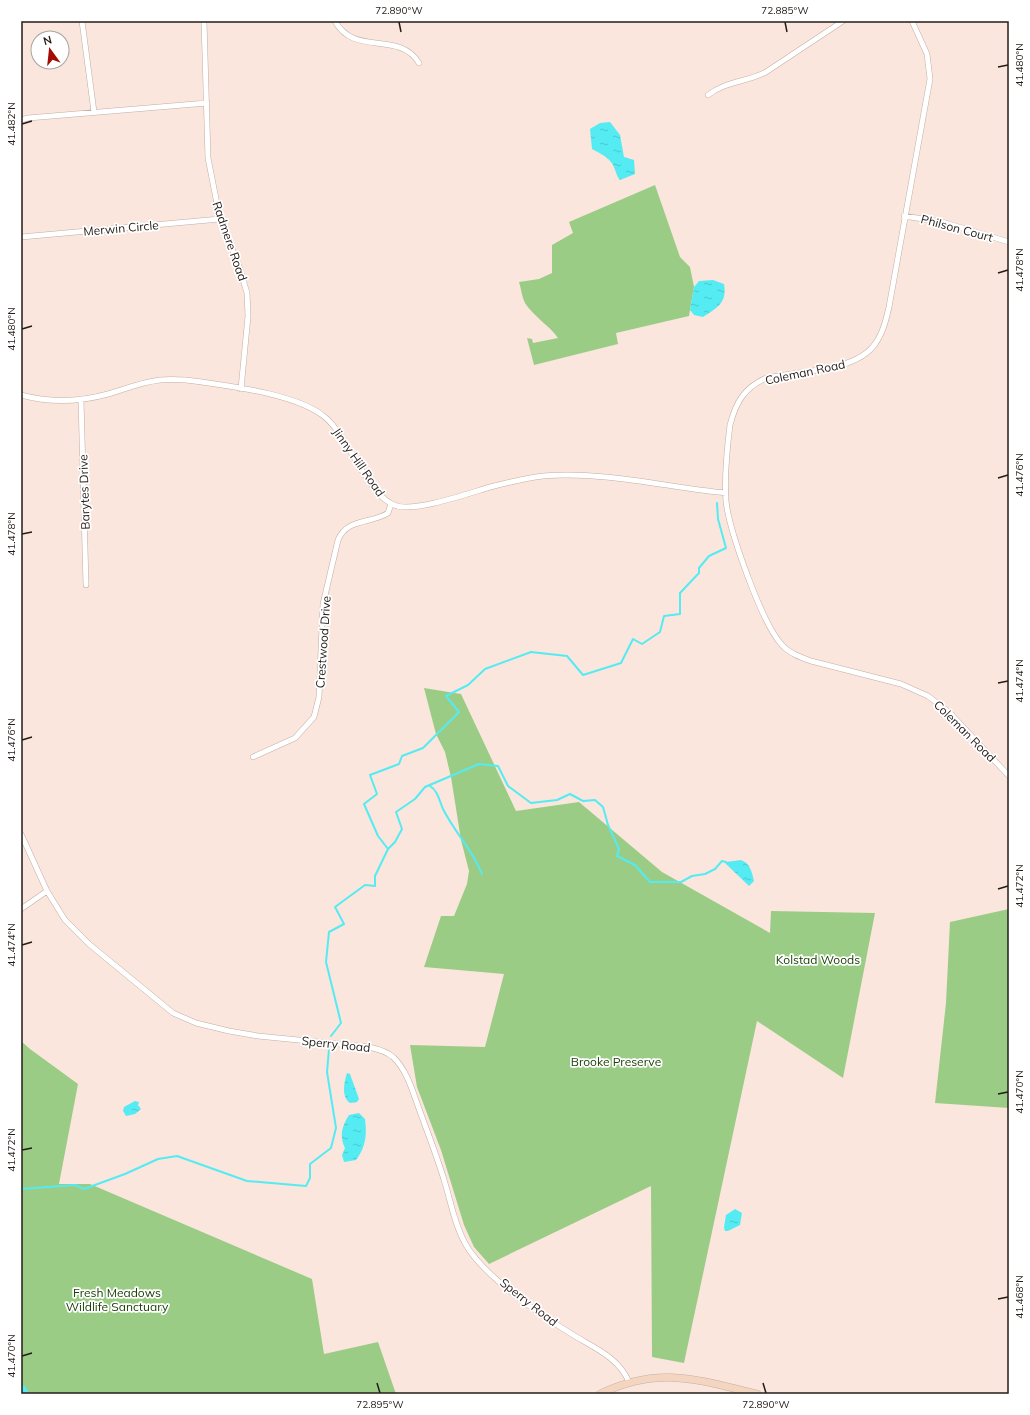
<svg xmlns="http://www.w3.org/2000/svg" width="1030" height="1415" font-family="Mulish,sans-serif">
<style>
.green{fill:#9acc85}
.water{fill:url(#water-ripples)}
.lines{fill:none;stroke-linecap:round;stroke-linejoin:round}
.stream{stroke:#54ebf2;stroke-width:2}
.river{stroke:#54ebf2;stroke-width:11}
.street-casing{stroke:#c2aea5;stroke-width:6}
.secondary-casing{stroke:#c2aea5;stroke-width:8}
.street{stroke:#fff;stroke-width:5}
.secondary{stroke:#f4d6c0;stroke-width:7}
.ticks{fill:none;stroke:#241c19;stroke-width:1.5}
.labels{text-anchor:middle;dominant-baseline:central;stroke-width:3.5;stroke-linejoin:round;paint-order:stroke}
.street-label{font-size:12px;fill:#241c19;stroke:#fff}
.park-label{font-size:12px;fill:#1b4006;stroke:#fff}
.neatline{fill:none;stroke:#241c19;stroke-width:1.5}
.ticks-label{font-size:10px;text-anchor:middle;fill:#241c19}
</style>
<defs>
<pattern id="water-ripples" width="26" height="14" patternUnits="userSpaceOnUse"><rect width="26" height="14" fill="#54ebf2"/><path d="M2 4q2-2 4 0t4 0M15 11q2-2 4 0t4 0" fill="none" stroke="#49c9cf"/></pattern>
</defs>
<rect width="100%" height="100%" fill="#fbe6dd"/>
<path class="green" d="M655 185 680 257 690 267 694 287 689 316 616 333 618 344 534 365 527 338 532 339 533 343 558 338C549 325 534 317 525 303 522 297 521 288 519 282L539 279 552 273V245L573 233 569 222Z
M424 688 461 694 516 811 579 802 662 872 770 933 771 911 875 913 843 1078 757 1021 684 1363 652 1357 651 1186 489 1264 474 1247 464 1225 441 1150 417 1087 410 1045 485 1047 504 974 424 967 441 916H454L467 884 469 871 461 840 451 777 445 752 436 734Z
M1009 909V1108L935 1103 946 1003 950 922Z
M21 1041 30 1049 78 1084 59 1184H90L312 1279 324 1354 378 1342 396 1394H21Z"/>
<path class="water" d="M610 122 620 135 624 157 634 160 635 174 620 180C616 175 616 171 613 165 609 157 599 153 592 149L590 129 600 123Z
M713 280 724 284C727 303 718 307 703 317L694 315 690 310 694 287 699 281Z
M741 860C750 863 752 872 754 881L749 886 725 863 726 862Z
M347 1073 350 1074 359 1099 357 1102 350 1103C341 1096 344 1083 347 1073Z
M135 1101 139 1102 138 1105 141 1109 135 1114 126 1116 123 1111 124 1107Z
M359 1113 365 1119C367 1134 366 1147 356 1160L344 1162 342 1155 345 1148C339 1136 342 1126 349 1115Z
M735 1209 742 1213 740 1225 728 1231H725L724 1227 726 1215Z"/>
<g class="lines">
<path class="stream" d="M430 786C438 791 439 800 443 809 455 833 472 849 482 874
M388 849 395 842 402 829 396 812 415 799 425 787 479 764 498 766 508 786 531 803 557 800 570 794 583 801 595 800 603 807 608 825 619 849 617 856 635 865 650 882H681L692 876 705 874 715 869 722 861 726 862
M331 1036 341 1023 326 962 329 932 344 924 335 907 365 885 375 886V876L388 849 378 836 364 804 377 794 370 775 399 764 402 756 423 748 459 712 446 696 468 685 485 669 531 652 567 656 583 675 621 663 633 639 642 644 660 632 664 616 680 614V593L699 573V568L709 556 726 548 718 519 717 503
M21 1189 75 1185 84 1189 125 1174 158 1159 177 1156 247 1181 306 1186 310 1178V1164L331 1148 336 1128 327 1072 329 1049"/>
<path class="river" d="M21 1390 23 1394"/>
<defs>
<path id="street" d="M82 21 94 112
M204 21 208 158 220 219 239 266 247 293 248 316 241 389
M335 21C354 57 399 30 419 63
M912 21 927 54 930 79 889 307C886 320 883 333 875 344 856 372 797 371 766 378 744 388 736 402 730 425 727 449 724 476 726 501 729 530 762 624 782 645 789 653 800 657 811 661L901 684 928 696 950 713 1009 776
M708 95C726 81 747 82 766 72L843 21
M21 120 28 118 207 103
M904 216 942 222 1009 242
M21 237 220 219
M21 395C50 403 79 402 108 394 125 389 142 382 160 380 174 379 188 380 202 382 236 387 300 395 326 418 350 439 368 498 397 506 417 512 472 492 494 486 510 482 527 478 543 476 605 471 665 487 726 493
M81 400 86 585
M253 757 295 738 314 717 319 697 323 604 338 540C347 518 371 524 388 513L391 504
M21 834 47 891 65 920 89 944 173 1013 196 1023 229 1031 258 1036 369 1047C378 1049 386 1051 393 1057 406 1069 412 1089 418 1106 427 1131 437 1156 445 1183 451 1203 455 1226 466 1245 484 1276 539 1314 570 1333 592 1347 618 1356 629 1382
M21 909 47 891"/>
<path id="secondary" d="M600 1394C659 1365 698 1380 757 1394"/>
</defs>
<use href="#street" class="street-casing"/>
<use href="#secondary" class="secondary-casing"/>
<use href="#street" class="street"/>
<use href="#secondary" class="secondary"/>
</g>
<path class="ticks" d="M399 22 401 32M785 22 787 32M998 67 1008 65M22 124 32 121M998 273 1008 270M22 329 32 326M998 478 1008 475M22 534 32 532M998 683 1008 681M22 740 32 737M998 889 1008 886M22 945 32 942M998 1094 1008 1092M22 1150 32 1148M998 1299 1008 1297M22 1356 32 1353M377 1383 380 1393M763 1383 766 1393"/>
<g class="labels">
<g class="street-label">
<text transform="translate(121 228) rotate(-5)">Merwin Circle</text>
<text transform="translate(957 228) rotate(15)">Philson Court</text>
<text transform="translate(230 241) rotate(71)">Radmere Road</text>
<text transform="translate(805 372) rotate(-12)">Coleman Road</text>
<text transform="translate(359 462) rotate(55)">Jinny Hill Road</text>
<text transform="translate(84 492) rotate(-92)">Barytes Drive</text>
<text transform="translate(323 642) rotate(-86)">Crestwood Drive</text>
<text transform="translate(965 731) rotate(45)">Coleman Road</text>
<text transform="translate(336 1044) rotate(6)">Sperry Road</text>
<text transform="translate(529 1302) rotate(38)">Sperry Road</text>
</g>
<g class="park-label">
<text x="818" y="959">Kolstad Woods</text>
<text x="616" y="1061">Brooke Preserve</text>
<text x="117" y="1292">Fresh Meadows<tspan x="117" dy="14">Wildlife Sanctuary</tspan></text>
</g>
</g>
<rect width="1030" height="1415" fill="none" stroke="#ffffff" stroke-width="44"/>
<g transform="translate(50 50) rotate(345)"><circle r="19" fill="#ffffff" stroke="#a7a4a3"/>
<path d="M0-3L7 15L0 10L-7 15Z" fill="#a30d06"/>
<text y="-6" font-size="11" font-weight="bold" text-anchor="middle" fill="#241c19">N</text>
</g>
<rect x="22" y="22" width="986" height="1371" class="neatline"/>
<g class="ticks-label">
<text x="399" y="14">72.890°W</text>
<text x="785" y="14">72.885°W</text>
<text transform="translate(1019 65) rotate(-90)" y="4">41.480°N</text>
<text transform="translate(11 124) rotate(-90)" y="4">41.482°N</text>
<text transform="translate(1019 270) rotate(-90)" y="4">41.478°N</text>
<text transform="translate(11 329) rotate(-90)" y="4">41.480°N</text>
<text transform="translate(1019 475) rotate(-90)" y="4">41.476°N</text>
<text transform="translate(11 534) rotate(-90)" y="4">41.478°N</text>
<text transform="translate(1019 681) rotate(-90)" y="4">41.474°N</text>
<text transform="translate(11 740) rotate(-90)" y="4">41.476°N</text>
<text transform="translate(1019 886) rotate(-90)" y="4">41.472°N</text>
<text transform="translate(11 945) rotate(-90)" y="4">41.474°N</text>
<text transform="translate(1019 1092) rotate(-90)" y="4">41.470°N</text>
<text transform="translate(11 1150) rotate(-90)" y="4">41.472°N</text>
<text transform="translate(1019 1297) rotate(-90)" y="4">41.468°N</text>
<text transform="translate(11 1356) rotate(-90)" y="4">41.470°N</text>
<text x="380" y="1408">72.895°W</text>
<text x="766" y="1408">72.890°W</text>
</g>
</svg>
